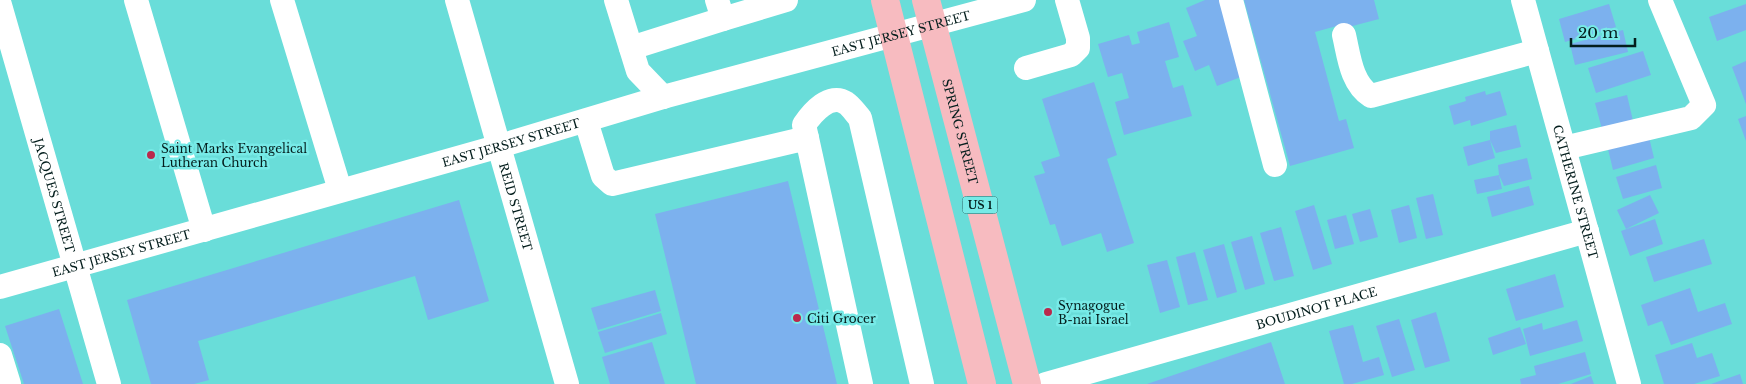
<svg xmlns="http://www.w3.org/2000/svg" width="1746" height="384" font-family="'Libre Baskerville',serif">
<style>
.building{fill:#7cb1ee}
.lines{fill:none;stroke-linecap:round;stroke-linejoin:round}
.minor{stroke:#fff;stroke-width:24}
.highway{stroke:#f7bbc0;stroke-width:28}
.poi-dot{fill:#ba294c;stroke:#77eae7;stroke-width:2}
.labels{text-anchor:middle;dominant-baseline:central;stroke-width:5;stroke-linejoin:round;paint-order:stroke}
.shield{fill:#77eae7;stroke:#265b5a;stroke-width:1}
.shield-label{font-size:11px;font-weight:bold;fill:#041e1d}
.street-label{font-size:12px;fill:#041e1d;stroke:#77eae7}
.poi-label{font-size:12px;fill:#041e1d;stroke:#77eae7;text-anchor:start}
</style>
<rect width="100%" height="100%" fill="#69ddd9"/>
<path class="building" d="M1205 0H1221L1249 74 1217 86 1209 65 1195 71 1183 41 1197 36 1186 8Z
M1244 0H1374L1379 19 1345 28 1344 24 1315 32 1339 121 1346 119 1354 148 1290 166Z
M1609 4 1616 27 1565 42 1559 19Z
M1746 4V30L1717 41 1709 17Z
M1169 22 1179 57 1165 61 1173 88 1183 85 1192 116 1124 135 1115 102 1129 98 1122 73 1108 77 1098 44 1129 35 1132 45 1140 43 1137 32Z
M1623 30 1628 52 1575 65 1570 44Z
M1643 51 1651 75 1596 93 1588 68Z
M1746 61V104L1732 67Z
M1094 82 1117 155 1107 159 1134 243 1107 252 1101 233 1062 246 1055 224 1050 225 1034 176 1045 173 1041 162 1060 156 1042 99Z
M1485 91 1486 95 1500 91 1507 115 1471 126 1470 120 1454 125 1449 106 1466 101 1465 97Z
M1627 95 1634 125 1603 133 1595 103Z
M1746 116V141L1738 119Z
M1516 125 1521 147 1496 153 1490 140 1495 158 1468 166 1463 147 1490 140V131Z
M1649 137 1654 158 1613 170 1608 149Z
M1527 158 1532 179 1504 186 1499 175 1498 165Z
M1656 165 1662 188 1623 199 1616 177Z
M1499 175 1502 189 1477 194 1474 180Z
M788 181 837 384H696L655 214Z
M1529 186 1534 205 1492 217 1487 197Z
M1433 194 1443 235 1426 239 1416 198Z
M1650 195 1659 213 1626 229 1617 210Z
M459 200 489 301 428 320 415 276 198 341 209 380 194 384H151L127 300Z
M1314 205 1332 264 1313 270 1295 211Z
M1409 205 1417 238 1399 243 1391 210Z
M1370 209 1378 237 1360 242 1352 214Z
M1346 215 1354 244 1335 249 1327 220Z
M1655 219 1663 244 1630 256 1621 231Z
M1281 227 1294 276 1274 281 1260 233Z
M1252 236 1265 284 1245 290 1231 242Z
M1704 239 1712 264 1654 282 1646 257Z
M1224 244 1237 292 1217 298 1203 250Z
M1195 252 1208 300 1188 305 1176 257Z
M1167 260 1180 307 1160 313 1147 265Z
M1555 274 1564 307 1516 321 1506 289Z
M1690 288 1698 312 1725 303 1732 324 1671 345 1662 321 1648 326 1641 305Z
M655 290 661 311 598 330 591 308Z
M59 309 83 384H24L5 326Z
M1436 312 1450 361 1425 368 1411 320Z
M661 313 667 334 605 353 598 332Z
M1399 319 1415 370 1392 377 1376 326Z
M1577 320 1583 341 1530 356 1523 329 1542 323 1543 330Z
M1353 325 1363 362 1379 357 1384 375 1352 384H1344L1329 331Z
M1520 327 1526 344 1493 355 1488 338Z
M652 342 665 384H610L602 357Z
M1271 342 1285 384H1147Z
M1692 343 1697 358 1712 353 1720 376 1694 384H1664L1655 355Z
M1585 352 1591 374 1558 384H1521L1520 379 1536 375 1534 366Z
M1740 374 1743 384H1711Z
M1591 376 1594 384H1571Z"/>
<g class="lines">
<g class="minor">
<path d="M136 0 204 230"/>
<path d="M282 0 340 190"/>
<path id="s1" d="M457 0 567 384"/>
<path d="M616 0 638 71 663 97"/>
<path d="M717 0 723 19 786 0"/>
<path d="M1231 0 1275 165"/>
<path id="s2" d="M1523 0 1629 384"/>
<path id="s3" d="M0 5 109 384"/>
<path d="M1344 35C1349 56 1351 83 1371 96L1537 51"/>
<path d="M631 48 723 19"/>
<path d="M1026 68 1071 55 1078 48V38L1067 0"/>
<path d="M586 121 603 176 612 184 807 138 861 384"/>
<path d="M807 138 804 125C812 113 830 92 846 103 851 106 856 114 860 118L922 384"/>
<path d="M1564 148 1691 118 1704 105 1660 0"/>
<path id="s4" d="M0 287 500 146 663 97 1024 0"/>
<path d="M0 355 9 384"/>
<path id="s5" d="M1046 384 1587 231"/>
</g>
<g class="highway">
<path d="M885 0 982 384"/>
<path id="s6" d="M926 0 1027 384"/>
</g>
</g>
<g class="poi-dot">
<circle cx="151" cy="155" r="5"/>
<circle cx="1048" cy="312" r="5"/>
<circle cx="797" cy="318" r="5"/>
</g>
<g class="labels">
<rect class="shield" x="962.5" y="196.5" width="35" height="17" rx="4"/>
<g class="shield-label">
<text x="980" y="205">US 1</text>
</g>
<g class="street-label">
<text stroke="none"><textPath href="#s4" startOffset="936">EAST JERSEY STREET</textPath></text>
<text stroke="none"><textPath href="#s6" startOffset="136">SPRING STREET</textPath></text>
<text stroke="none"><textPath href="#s4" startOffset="531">EAST JERSEY STREET</textPath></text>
<text stroke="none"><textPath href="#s2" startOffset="199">CATHERINE STREET</textPath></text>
<text stroke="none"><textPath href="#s3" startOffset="198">JACQUES STREET</textPath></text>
<text stroke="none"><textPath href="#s1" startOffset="215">REID STREET</textPath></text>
<text stroke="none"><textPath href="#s4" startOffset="126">EAST JERSEY STREET</textPath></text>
<text stroke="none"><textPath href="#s5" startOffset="281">BOUDINOT PLACE</textPath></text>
</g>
<g class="poi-label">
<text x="161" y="148">Saint Marks Evangelical<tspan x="161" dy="14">Lutheran Church</tspan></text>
<text x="1058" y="305">Synagogue<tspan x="1058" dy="14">B-nai Israel</tspan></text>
<text x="807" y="318">Citi Grocer</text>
</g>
</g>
<path d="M1571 38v8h64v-8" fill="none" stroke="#041e1d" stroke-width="2.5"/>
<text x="1578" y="38" font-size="15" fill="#041e1d" stroke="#77eae7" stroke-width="4" paint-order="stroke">20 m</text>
</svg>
